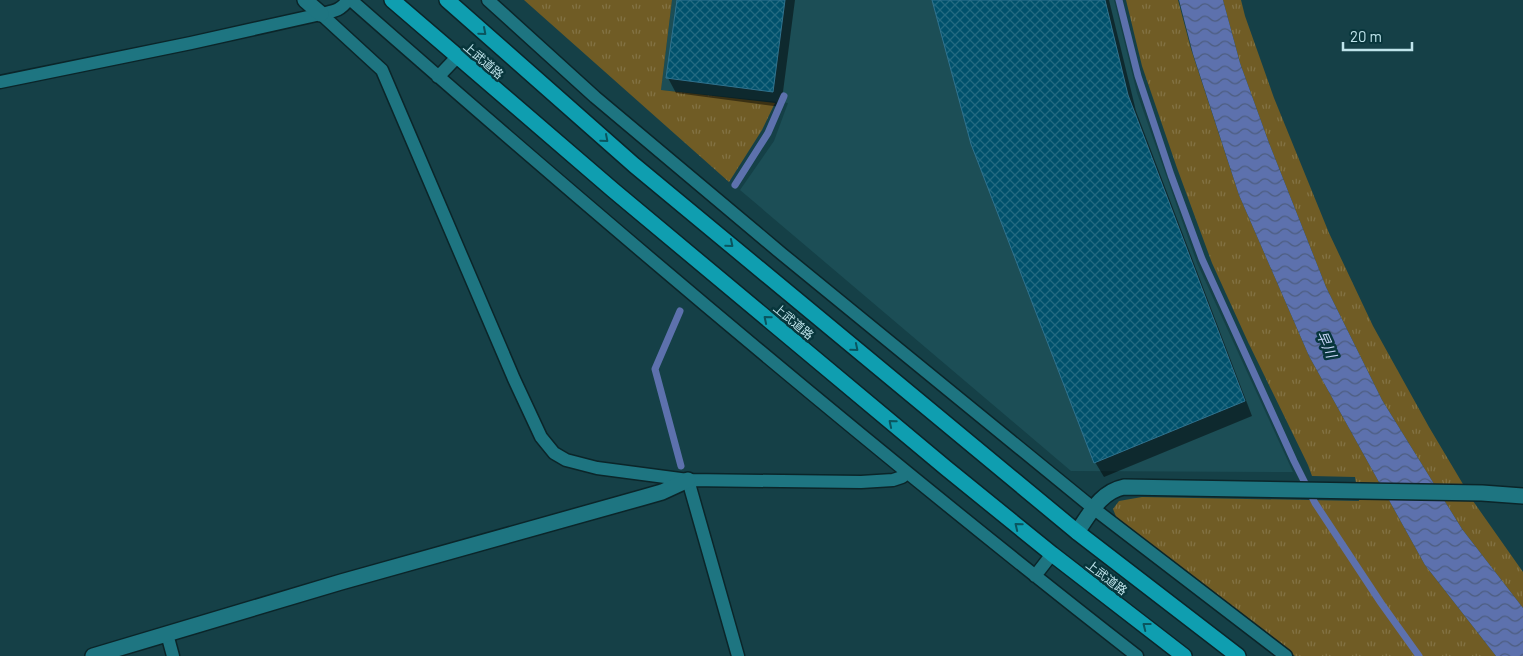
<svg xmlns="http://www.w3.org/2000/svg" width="1523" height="656" font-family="Barlow,'Noto Sans JP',sans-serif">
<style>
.built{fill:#1c4e56}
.grass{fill:url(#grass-tufts)}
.water{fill:url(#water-waves)}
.shadow{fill:#0007}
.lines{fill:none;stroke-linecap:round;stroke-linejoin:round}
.stream{stroke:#5d71ad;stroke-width:7}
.building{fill:url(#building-cross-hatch);stroke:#30738f}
.lane-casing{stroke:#0b2529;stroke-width:15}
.street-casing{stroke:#0b2529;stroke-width:18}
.highway-casing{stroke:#0b2529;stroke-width:18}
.lane{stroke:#1e7581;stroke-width:12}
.street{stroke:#1e7581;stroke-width:15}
.highway{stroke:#0f9eb0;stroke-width:15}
.oneway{stroke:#0a555f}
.labels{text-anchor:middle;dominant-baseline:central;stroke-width:5;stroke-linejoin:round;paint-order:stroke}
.street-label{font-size:12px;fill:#bfe4eb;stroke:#08363c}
.water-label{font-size:14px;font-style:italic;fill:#c9d6f9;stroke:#08363c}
</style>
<defs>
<pattern id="grass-tufts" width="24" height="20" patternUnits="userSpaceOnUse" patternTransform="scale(1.25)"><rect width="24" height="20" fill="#705c25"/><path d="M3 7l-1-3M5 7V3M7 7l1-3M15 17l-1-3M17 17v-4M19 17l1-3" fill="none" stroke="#837345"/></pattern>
<pattern id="water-waves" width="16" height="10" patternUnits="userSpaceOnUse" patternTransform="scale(1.25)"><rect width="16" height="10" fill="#5d71ad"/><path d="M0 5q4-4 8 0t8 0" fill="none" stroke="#4d5d7f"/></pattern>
<pattern id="building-cross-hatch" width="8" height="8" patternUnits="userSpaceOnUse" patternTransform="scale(1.25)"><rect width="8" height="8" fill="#00516c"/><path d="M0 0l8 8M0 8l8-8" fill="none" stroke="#236a81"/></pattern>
</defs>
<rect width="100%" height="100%" fill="#154047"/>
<path class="built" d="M672 0H1114L1137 93 1197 263 1293 472 1071 471 740 190 774 141 788 103 661 90Z"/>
<path class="grass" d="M524 0H672L661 90 775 103 762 130 729 182Z
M1126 0H1178L1191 49 1239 195 1309 356 1425 565 1496 656H1295L1117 519 1113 509 1119 501 1142 497 1359 501 1355 477 1312 476 1308 465 1248 342 1212 263 1177 168 1142 66Z
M1223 0H1241L1245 16 1274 98 1329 233 1373 326 1429 427 1473 501 1523 572V608L1462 529 1382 400 1326 287 1269 143 1240 63Z"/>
<path class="water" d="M1179 0H1223L1240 63 1269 143 1326 287 1382 400 1462 529 1523 608V656H1496L1425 565 1309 356 1239 195 1193 54Z"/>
<path class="shadow" d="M678 0H795L781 107 676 93 668 78Z
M933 0H1109L1136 111 1252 416 1104 477 1095 462Z"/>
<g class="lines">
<path class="stream" d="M1119 0 1138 76 1171 175 1202 259 1294 461 1315 503 1381 603 1419 656
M735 185 768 133 784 96
M680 311 655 369 681 466"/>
</g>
<path class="building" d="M677 0H785L773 92 666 78Z
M932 0H1105L1128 95 1245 401 1094 463 971 144Z"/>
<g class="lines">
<defs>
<path id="lane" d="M351 0C607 225 868 446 1137 656
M488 0 595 97 782 254 1093 508 1286 656
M321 14 382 70 514 379 541 437 554 453 566 460 597 468 688 480 861 482 893 480 902 477 907 473
M438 77 457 57
M0 82 191 43 321 14C334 11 340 11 348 0
M688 480 738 656
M1035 576 1052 554
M167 634 173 656"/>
<path id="street" d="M305 0 321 14
M1077 532C1090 514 1100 492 1124 487L1482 493 1523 496
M93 656 341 582 641 498 662 492 688 480"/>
<path id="highway" d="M392 0 613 190 946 468 1052 554 1184 656
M447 0 634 165 1077 532 1238 656"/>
</defs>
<use href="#lane" class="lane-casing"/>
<use href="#street" class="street-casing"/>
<use href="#highway" class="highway-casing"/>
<use href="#lane" class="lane"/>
<use href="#street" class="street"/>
<use href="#highway" class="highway"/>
</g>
<defs><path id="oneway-chevron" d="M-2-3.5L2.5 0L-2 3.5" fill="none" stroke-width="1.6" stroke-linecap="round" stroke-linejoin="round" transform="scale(1.25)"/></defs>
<g class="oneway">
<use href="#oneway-chevron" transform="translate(483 32) rotate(41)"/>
<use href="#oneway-chevron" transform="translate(605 139) rotate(41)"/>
<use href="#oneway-chevron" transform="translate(730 244) rotate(40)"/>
<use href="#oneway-chevron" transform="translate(767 319) rotate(-140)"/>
<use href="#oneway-chevron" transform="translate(855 348) rotate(40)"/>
<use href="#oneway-chevron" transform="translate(892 423) rotate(-140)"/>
<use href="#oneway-chevron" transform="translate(1018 526) rotate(-141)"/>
<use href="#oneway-chevron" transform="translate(1146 626) rotate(-142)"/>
</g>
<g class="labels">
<g class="street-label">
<text transform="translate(484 60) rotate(41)">上武道路</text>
<text transform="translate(794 321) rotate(40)">上武道路</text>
<text transform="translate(1107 577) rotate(38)">上武道路</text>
</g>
<g class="water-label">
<text transform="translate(1327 344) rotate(66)">早川</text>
</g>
</g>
<path d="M1343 42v8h69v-8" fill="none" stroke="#bfe4eb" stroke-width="2.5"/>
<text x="1350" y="42" font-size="15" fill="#bfe4eb" stroke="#08363c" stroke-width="4" paint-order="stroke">20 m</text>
</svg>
